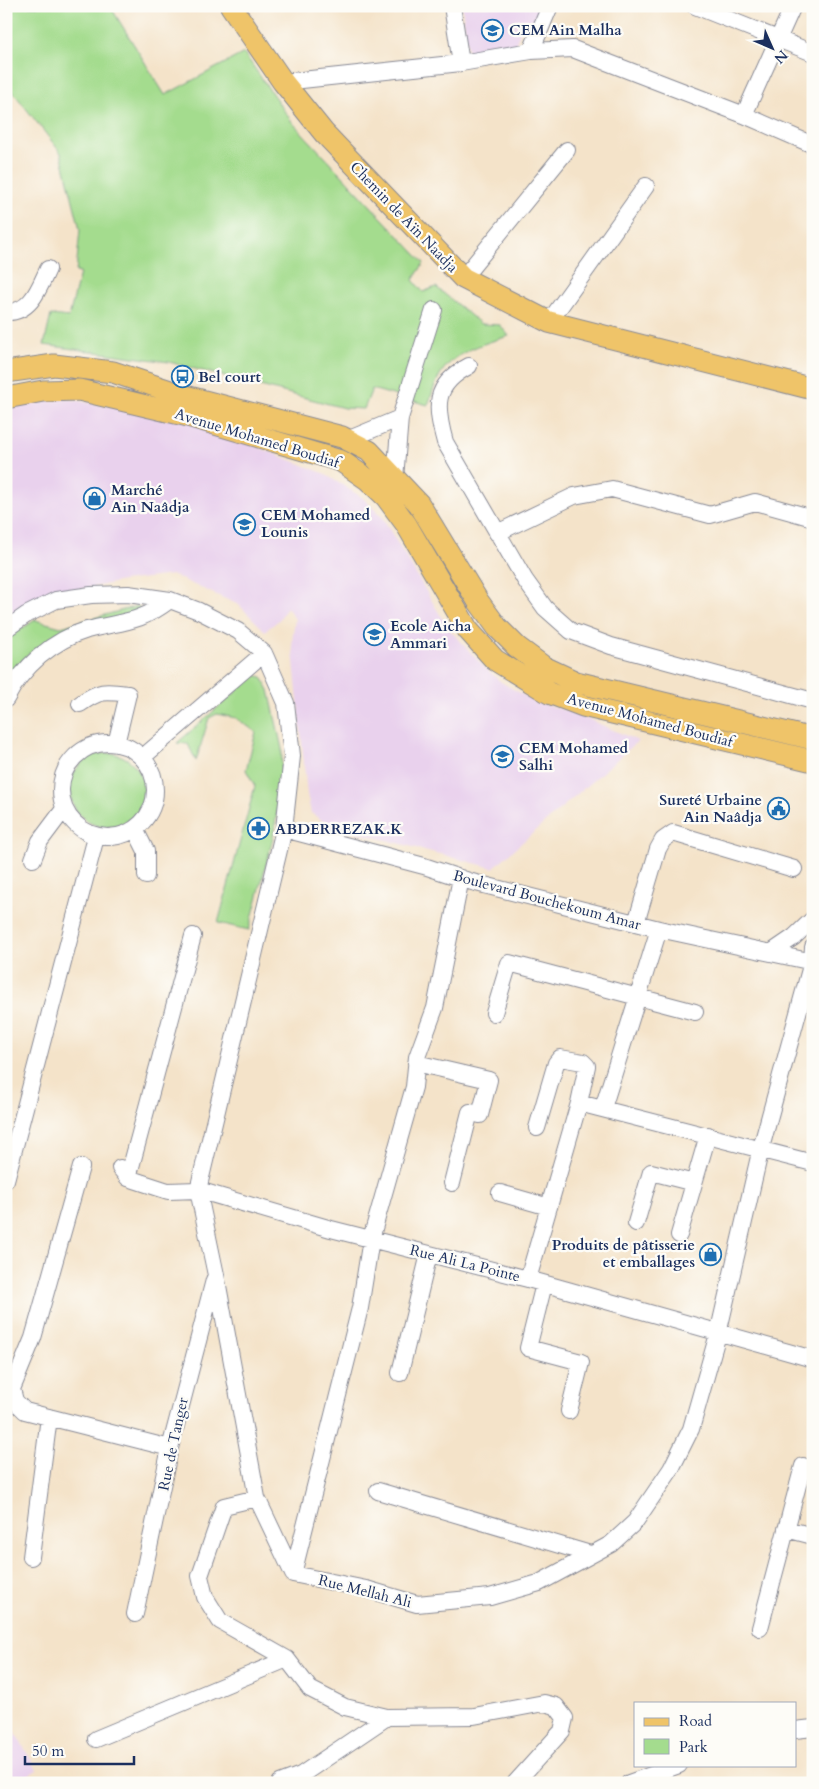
<svg xmlns="http://www.w3.org/2000/svg" width="819" height="1789" font-family="Cardo,serif">
<style>
.built{fill:#e9d1ed}
.green{fill:#a4dc8e;stroke:#608676}
.lines{fill:none;stroke-linecap:round;stroke-linejoin:round}
.minor-casing{stroke:#888994;stroke-width:18}
.major-casing{stroke:#888994;stroke-width:23}
.minor{stroke:#fff;stroke-width:16}
.major{stroke:#efc469;stroke-width:21}
.labels{text-anchor:middle;dominant-baseline:central;stroke-width:4.5;stroke-linejoin:round;paint-order:stroke}
.poi-label{font-size:15px;font-weight:bold;fill:#1b2f5e;stroke:#fdfcf7;text-anchor:start}
.street-label{font-size:15px;fill:#1b2f5e;stroke:#fdfcf7}
</style>
<rect width="100%" height="100%" fill="#fdfcf7"/>
<filter id="ink" filterUnits="userSpaceOnUse"><feTurbulence type="fractalNoise" baseFrequency=".02" numOctaves="2"/><feDisplacementMap in="SourceGraphic" scale="10" xChannelSelector="R" yChannelSelector="G"/><feConvolveMatrix kernelMatrix="1 2 1 2 8 2 1 2 1" color-interpolation-filters="sRGB"/></filter>
<filter id="wash" filterUnits="userSpaceOnUse"><feTurbulence type="fractalNoise" baseFrequency=".0096" numOctaves="4" result="noise"/><feDisplacementMap in="SourceGraphic" scale="20" xChannelSelector="R" yChannelSelector="G"/><feGaussianBlur stdDeviation="1.12" result="paint"/><feColorMatrix in="noise" values="0 0 0 0 0 0 0 0 0 0 0 0 0 0 0 0 0 1.4 0 .05"/><feComposite in="paint" operator="in"/></filter>
<g filter="url(#wash)">
<rect width="100%" height="100%" fill="#f4e3c9"/>
<path class="built" d="M462 6H540L529 31 521 29 515 46 468 53Z
M57 397 195 422 323 473 363 498 382 517 448 628 484 667 501 682 534 701 577 714 638 741 493 868 329 825 311 813 307 794 292 641 295 619 287 607 279 620 265 631 239 605 172 575 123 581 62 593 6 616V409L21 401Z
M6 1717 37 1770 23 1778 25 1783H6Z"/>
<path class="green" d="M6 6H110L165 95 244 53 292 122 424 263 413 280 423 292 436 287 481 324 500 325 509 336C485 343 456 351 441 373 435 382 432 395 428 405L372 389 364 409 344 408 169 362 44 345 51 315 69 317 80 273 76 272 80 229 61 153 6 83Z
M138 606 142 611 59 633 27 655 6 684V639L35 620 61 627Z
M255 675 262 677 269 690 282 749 281 785 273 838 249 930 218 923 255 786 246 770 256 732 236 718 217 714 209 718 196 761 188 744 177 743Z
M70 790a37 37 0 1 1 74 0a37 37 0 1 1-74 0Z"/>
</g>
<g filter="url(#ink)">
<g class="lines">
<defs>
<path id="minor" d="M452 6 461 63
M695 6 813 53
M531 51 550 6
M283 82 461 63 531 51 573 49 744 115 813 145
M744 115 793 6
M463 278 567 150
M6 312C31 313 39 288 48 269
M549 322 646 186
M469 366C433 385 435 406 445 442L525 580 545 608 571 631 611 646 813 701
M347 440 400 418
M395 478 400 418 434 310
M497 533 574 496 612 489 710 515 755 502 813 518
M6 629 26 615 56 600 91 595 128 594 170 600 199 611 238 631 264 653 286 703 292 756 284 829 198 1190 216 1275 257 1498 293 1574 366 1589 417 1604 490 1597 539 1583 611 1544 635 1522 671 1469 691 1429 718 1334 761 1148 812 962 813 947
M6 699C22 667 53 640 87 630 122 621 139 624 170 600
M80 704C100 690 105 691 128 694L116 744
M61 790a47 47 0 1 1 94 0a47 47 0 1 1-94 0Z
M143 757 264 653
M135 829 146 851V876
M284 829 424 866 472 882 659 929 813 962
M33 859 40 841 64 809
M636 923 658 849 663 840 673 833 794 869
M772 952 794 937 813 919
M494 1013 509 963 695 1012
M416 1063 489 1080 480 1115 470 1112 452 1183
M603 1108 659 929
M537 1128 556 1063 560 1058 583 1062 587 1066 579 1103
M81 1167 33 1338 12 1389 15 1401 25 1411 170 1448
M120 1168 128 1178 168 1191 198 1190 331 1229 528 1279 813 1359
M128 1178 193 936
M6 1180 96 837
M500 1193 549 1207
M636 1223 651 1172 694 1183
M679 1235 708 1135
M528 1279 579 1103 813 1163
M544 1284 528 1348 581 1362 569 1411
M400 1373 429 1254
M378 1491 590 1554
M257 1498 224 1506 200 1576 205 1597 220 1621 287 1659 310 1689 345 1707 387 1717 474 1716 544 1703 556 1706 565 1718 562 1731 515 1783
M786 1529 813 1536
M31 1557 49 1417
M293 1574 360 1308 371 1239 414 1087 417 1057 435 1008 461 878
M135 1614 170 1448 214 1280
M760 1628 803 1466
M795 1730 813 1728
M96 1739 287 1659
M280 1783 301 1775 387 1717
M629 1783 679 1765"/>
<path id="major" d="M231 6 283 82 324 133 463 278 549 322 813 389
M6 372 54 365 113 372 185 396 342 437 369 451 419 504 478 601 497 627 517 647 544 667 576 682 813 739
M6 398 43 391 79 390 184 415 341 461 367 479 386 497 406 524 468 630 495 660 549 693 583 706 813 761"/>
</defs>
<use href="#minor" class="minor-casing"/>
<use href="#major" class="major-casing"/>
<use href="#minor" class="minor"/>
<use href="#major" class="major"/>
</g>
</g>
<defs>
<symbol id="school-ring" viewBox="-11 -11 22 22"><circle r="9.5" fill="#fdfcf7" stroke="#1f6fb2" stroke-width="1.5"/><path d="M0-5L7-2L0 1L-7-2ZM-4 1L0 2.5L4 1V4Q0 6-4 4Z" fill="#1f6fb2"/></symbol>
<symbol id="bus-ring" viewBox="-11 -11 22 22"><circle r="9.5" fill="#fdfcf7" stroke="#1f6fb2" stroke-width="1.5"/><path d="M-5-6H5V4H4V6H2V4H-2V6H-4V4H-5ZM-3.5-4V0h7V-4ZM-3.5 1.2v1.5H-2V1.2ZM2 1.2v1.5H3.5V1.2Z" fill="#1f6fb2"/></symbol>
<symbol id="shop-ring" viewBox="-11 -11 22 22"><circle r="9.5" fill="#fdfcf7" stroke="#1f6fb2" stroke-width="1.5"/><path d="M-5-2.5h2.3a2.7 3.5 0 0 1 5.4 0H5L5.5 6h-11ZM-1.5-2.5h3a1.5 2.3 0 0 0-3 0Z" fill="#1f6fb2"/></symbol>
<symbol id="civic-ring" viewBox="-11 -11 22 22"><circle r="9.5" fill="#fdfcf7" stroke="#1f6fb2" stroke-width="1.5"/><path d="M-.6-6.5H3V-4.5H.6V-3L4-1V1h2V6H-6V1h2V-1L-.6-3ZM-1.2 2.5V6h2.4V2.5Z" fill="#1f6fb2"/></symbol>
<symbol id="pharmacy-ring" viewBox="-11 -11 22 22"><circle r="9.5" fill="#fdfcf7" stroke="#1f6fb2" stroke-width="1.5"/><path d="M-2-6h4v4h4v4h-4v4h-4v-4h-4v-4h4Z" fill="#1f6fb2"/></symbol>
</defs>
<g fill-rule="evenodd">
<use href="#school-ring" x="480" y="18" width="25" height="25"/>
<use href="#bus-ring" x="170" y="364" width="25" height="25"/>
<use href="#shop-ring" x="82" y="486" width="25" height="25"/>
<use href="#school-ring" x="232" y="512" width="25" height="25"/>
<use href="#school-ring" x="362" y="622" width="25" height="25"/>
<use href="#school-ring" x="490" y="744" width="25" height="25"/>
<use href="#civic-ring" x="766" y="796" width="25" height="25"/>
<use href="#pharmacy-ring" x="246" y="816" width="25" height="25"/>
<use href="#shop-ring" x="698" y="1242" width="25" height="25"/>
</g>
<g class="labels">
<g class="poi-label">
<text x="509" y="30">CEM Ain Malha</text>
<text x="198" y="377">Bel court</text>
<text x="111" y="490">Marché<tspan x="111" dy="17">Ain Naâdja</tspan></text>
<text x="261" y="515">CEM Mohamed<tspan x="261" dy="17">Lounis</tspan></text>
<text x="390" y="626">Ecole Aicha<tspan x="390" dy="17">Ammari</tspan></text>
<text x="519" y="748">CEM Mohamed<tspan x="519" dy="17">Salhi</tspan></text>
<text x="762" y="800" text-anchor="end">Sureté Urbaine<tspan x="762" dy="17">Ain Naâdja</tspan></text>
<text x="275" y="829">ABDERREZAK.K</text>
<text x="695" y="1245" text-anchor="end">Produits de pâtisserie<tspan x="695" dy="17">et emballages</tspan></text>
</g>
<g class="street-label">
<text transform="translate(404 217) rotate(46)">Chemin de Aïn Naadja</text>
<text transform="translate(257 438) rotate(17)">Avenue Mohamed Boudiaf</text>
<text transform="translate(650 720) rotate(15)">Avenue Mohamed Boudiaf</text>
<text transform="translate(547 900) rotate(15)">Boulevard Bouchekoum Amar</text>
<text transform="translate(465 1263) rotate(14)">Rue Ali La Pointe</text>
<text transform="translate(173 1444) rotate(-78)">Rue de Tanger</text>
<text transform="translate(365 1591) rotate(14)">Rue Mellah Ali</text>
</g>
</g>
<rect width="819" height="1789" fill="none" stroke="#fdfcf7" stroke-width="25"/>
<rect x="634" y="1702" width="162" height="65" fill="#fdfcf7" stroke="#a3aaba"/>
<rect x="644" y="1718" width="25" height="8" fill="#efc469" stroke="#a3aaba"/>
<text x="679" y="1726" font-size="15" fill="#1b2f5e">Road</text>
<rect x="644" y="1739" width="25" height="15" fill="#a4dc8e" stroke="#a3aaba"/>
<text x="679" y="1752" font-size="15" fill="#1b2f5e">Park</text>
<g transform="translate(772 48) rotate(135)" stroke="#fdfcf7" stroke-width="4" paint-order="stroke">
<path d="M0-4L9 19L0 12L-9 19Z" fill="#1b2f5e"/>
<text y="-8" font-size="14" font-weight="bold" text-anchor="middle" fill="#1b2f5e">N</text>
</g>
<path d="M25 1756v8h109v-8" fill="none" stroke="#1b2f5e" stroke-width="2.5"/>
<text x="32" y="1756" font-size="15" fill="#1b2f5e" stroke="#fdfcf7" stroke-width="4" paint-order="stroke">50 m</text>
</svg>
